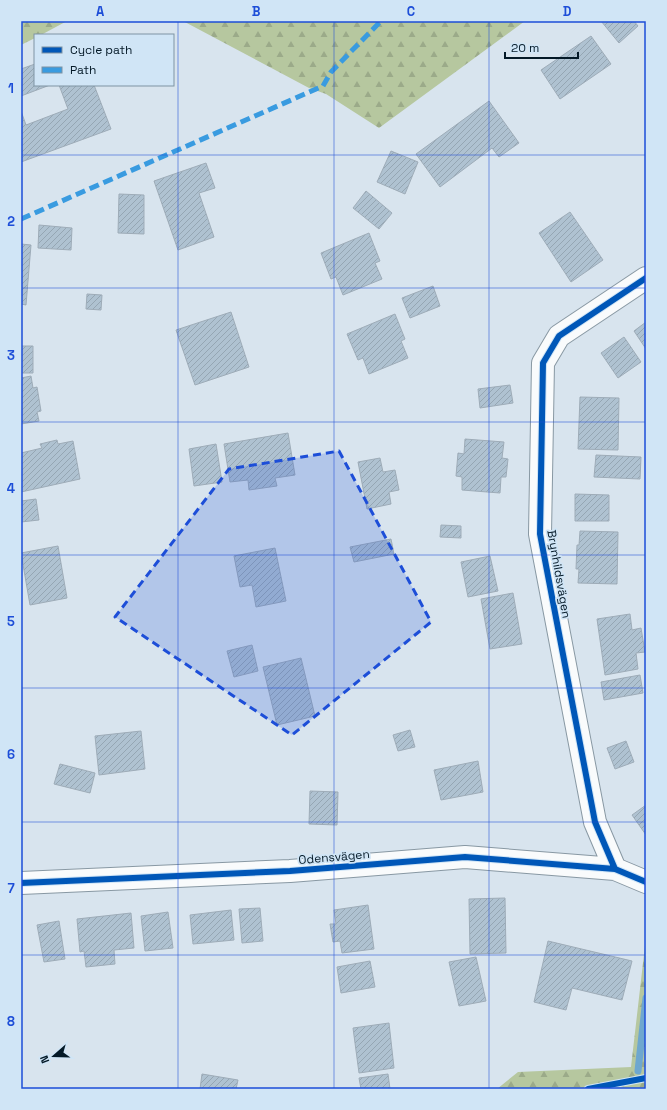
<svg xmlns="http://www.w3.org/2000/svg" width="667" height="1110" font-family="'Space Grotesk',sans-serif">
<style>
.forest{fill:url(#forest-firs)}
.lines{fill:none;stroke-linecap:round;stroke-linejoin:round}
.stream{stroke:#6ea7cf;stroke-width:7}
.building{fill:url(#building-hatch);stroke:#9eacb8}
.street-casing{stroke:#8898a3;stroke-width:24}
.street{stroke:#f9fbfc;stroke-width:22}
.quiet{stroke:#399be0;stroke-width:5;stroke-dasharray:10 5;stroke-linecap:butt}
.cycleway-casing{stroke:#d0e5f6;stroke-width:8}
.cycleway{stroke:#0057b8;stroke-width:6}
.marked{fill:#1d4ed8;fill-opacity:0.2;stroke:#1d4ed8;stroke-width:3;stroke-dasharray:8 5;stroke-linejoin:round}
.grid{fill:none;stroke:#1d4ed8;stroke-width:1;stroke-opacity:0.55}
.labels{text-anchor:middle;dominant-baseline:central;stroke-width:3.5;stroke-linejoin:round;paint-order:stroke}
.street-label{font-size:12px;fill:#041927;stroke:#d0e5f6}
.neatline{fill:none;stroke:#1d4ed8;stroke-width:1.5}
.grid-label{font-size:13px;text-anchor:middle;font-weight:bold;fill:#1d4ed8}
</style>
<defs>
<pattern id="forest-firs" width="22" height="20" patternUnits="userSpaceOnUse"><rect width="22" height="20" fill="#b6c79f"/><path d="M5 1l3.5 6h-7zM16 11l3.5 6h-7z" fill="#9baa89"/></pattern>
<pattern id="building-hatch" width="6" height="6" patternUnits="userSpaceOnUse"><rect width="6" height="6" fill="#afc2d1"/><path d="M-1 1l2-2M0 6l6-6M5 7l2-2" fill="none" stroke="#95a6b3"/></pattern>
</defs>
<rect width="100%" height="100%" fill="#d8e4ee"/>
<path class="forest" d="M21 21H67L41 35H35V38L21 45Z
M183 21H525L379 128 326 94 309 88Z
M646 937V1089H497L518 1072 631 1067Z"/>
<g class="lines">
<path class="stream" d="M638 1071 646 998"/>
</g>
<path class="building" d="M601 21H634L638 26 619 43Z
M591 36 611 64 560 99 541 70Z
M35 64V85H50L21 96V69Z
M59 85H94L111 129 21 162V111L26 125 68 109Z
M489 101 519 143 499 157 492 148 440 187 416 154Z
M391 151 418 162 405 194 377 182Z
M206 163 215 188 199 193 214 237 178 250 154 181Z
M366 191 392 213 379 229 353 208Z
M119 194 144 195V234L118 233Z
M570 212 603 260 571 282 539 233Z
M39 225 72 228 71 250 38 248Z
M369 233 380 261 375 263 382 279 343 295 336 277 331 279 321 253Z
M21 244 31 245 26 305 21 304Z
M433 286 440 306 410 318 402 298Z
M87 294 102 295 101 310 86 309Z
M231 312 249 367 195 385 176 330Z
M395 314 405 339 401 341 408 358 369 374 363 358 358 360 347 334Z
M646 322V349L634 331Z
M624 337 641 362 618 378 601 353Z
M21 346H33V373H21Z
M31 376 33 388 37 387 41 411 37 412 39 421 21 424V378Z
M510 385 513 403 480 408 478 389Z
M580 397 619 398 618 450 578 449Z
M288 433 295 475 275 478 277 486 249 490 248 480 230 482 224 444Z
M465 439 504 442 502 458 508 459 506 477H501L500 493 462 490V477L456 476 458 453 464 454Z
M57 440 58 444 73 441 80 479 21 492V453L42 448 40 444Z
M216 444 222 482 194 486 189 449Z
M596 455 641 457 640 479 594 477Z
M380 458 383 472 395 470 399 490 389 492 391 504 367 509 358 462Z
M575 494 609 495V521H575Z
M36 499 39 520 21 522V501Z
M441 525 461 526V538L440 537Z
M580 531 618 532 617 584 578 583 579 569H576L577 545H579Z
M391 539 394 554 354 562 350 547Z
M58 546 67 598 30 605 21 553Z
M275 548 286 601 256 607 252 585 240 587 234 556Z
M490 556 498 591 468 597 461 562Z
M513 593 522 644 490 649 481 599Z
M630 614 632 630 641 628 645 652 636 653 638 669 605 675 597 619Z
M252 645 258 671 234 677 227 651Z
M301 658 315 716 277 725 263 667Z
M640 675 643 693 604 700 601 682Z
M410 730 415 747 398 751 393 735Z
M141 731 145 769 99 775 95 736Z
M626 741 634 762 615 769 607 748Z
M478 761 483 792 441 800 434 770Z
M60 764 95 773 90 793 54 784Z
M310 791 338 792 337 825 309 824Z
M646 805V835L632 815Z
M505 898 506 953 470 954 469 899Z
M368 905 374 949 342 953 340 941 333 942 330 924H336L334 910Z
M260 908 263 941 242 943 239 909Z
M231 910 234 940 193 944 190 915Z
M168 912 173 948 145 951 141 916Z
M131 913 134 948 114 950 115 964 86 967 84 951 80 952 77 919Z
M59 921 65 959 44 962 37 925Z
M548 941 632 961 622 1000 572 988 566 1010 534 1002Z
M476 957 486 1001 459 1006 449 962Z
M370 961 375 987 341 993 337 967Z
M389 1023 394 1068 359 1073 353 1028Z
M202 1074 238 1080 236 1089H200Z
M388 1074 390 1089H361L359 1078Z"/>
<g class="lines">
<defs>
<path id="street" d="M615 869 595 822 540 534 543 363 559 336 646 278
M21 883 290 871 465 857 615 869 646 882"/>
</defs>
<use href="#street" class="street-casing"/>
<use href="#street" class="street"/>
<path class="quiet" d="M21 219 323 86 331 72 381 21"/>
<defs>
<path id="cycleway" d="M615 869 595 822 540 534 543 363 559 336 646 278
M21 883 290 871 465 857 615 869 646 882
M588 1089 646 1078"/>
</defs>
<use href="#cycleway" class="cycleway-casing"/>
<use href="#cycleway" class="cycleway"/>
</g>
<path class="marked" d="M339 451 431 622 292 735 115 617 229 469Z"/>
<path class="grid" d="M178 21V1089M334 21V1089M489 21V1089M21 155H646M21 288H646M21 422H646M21 555H646M21 688H646M21 822H646M21 955H646"/>
<g class="labels">
<g class="street-label">
<text transform="translate(559 574) rotate(80)">Brynhildsvägen</text>
<text transform="translate(334 857) rotate(-5)">Odensvägen</text>
</g>
</g>
<rect width="667" height="1110" fill="none" stroke="#d0e5f6" stroke-width="44"/>
<rect x="34" y="34" width="140" height="52" fill="#d0e5f6" stroke="#7e93a3"/>
<rect x="42" y="47" width="20" height="6" fill="#0057b8" stroke="#7e93a3"/>
<text x="70" y="54" font-size="12" fill="#041927">Cycle path</text>
<rect x="42" y="67" width="20" height="6" fill="#399be0" stroke="#7e93a3"/>
<text x="70" y="74" font-size="12" fill="#041927">Path</text>
<g transform="translate(54 1056) rotate(250)" stroke="#d0e5f6" stroke-width="3" paint-order="stroke">
<path d="M0-3L7 15L0 10L-7 15Z" fill="#041927"/>
<text y="-6" font-size="11" font-weight="bold" text-anchor="middle" fill="#041927">N</text>
</g>
<path d="M505 52v6h73v-6" fill="none" stroke="#041927" stroke-width="2"/>
<text x="511" y="52" font-size="12" fill="#041927" stroke="#d0e5f6" stroke-width="3" paint-order="stroke">20 m</text>
<rect x="22" y="22" width="623" height="1066" class="neatline"/>
<g class="grid-label">
<text x="100" y="16">A</text>
<text x="256" y="16">B</text>
<text x="411" y="16">C</text>
<text x="567" y="16">D</text>
<text x="11" y="93">1</text>
<text x="11" y="226">2</text>
<text x="11" y="360">3</text>
<text x="11" y="493">4</text>
<text x="11" y="626">5</text>
<text x="11" y="759">6</text>
<text x="11" y="893">7</text>
<text x="11" y="1026">8</text>
</g>
</svg>
